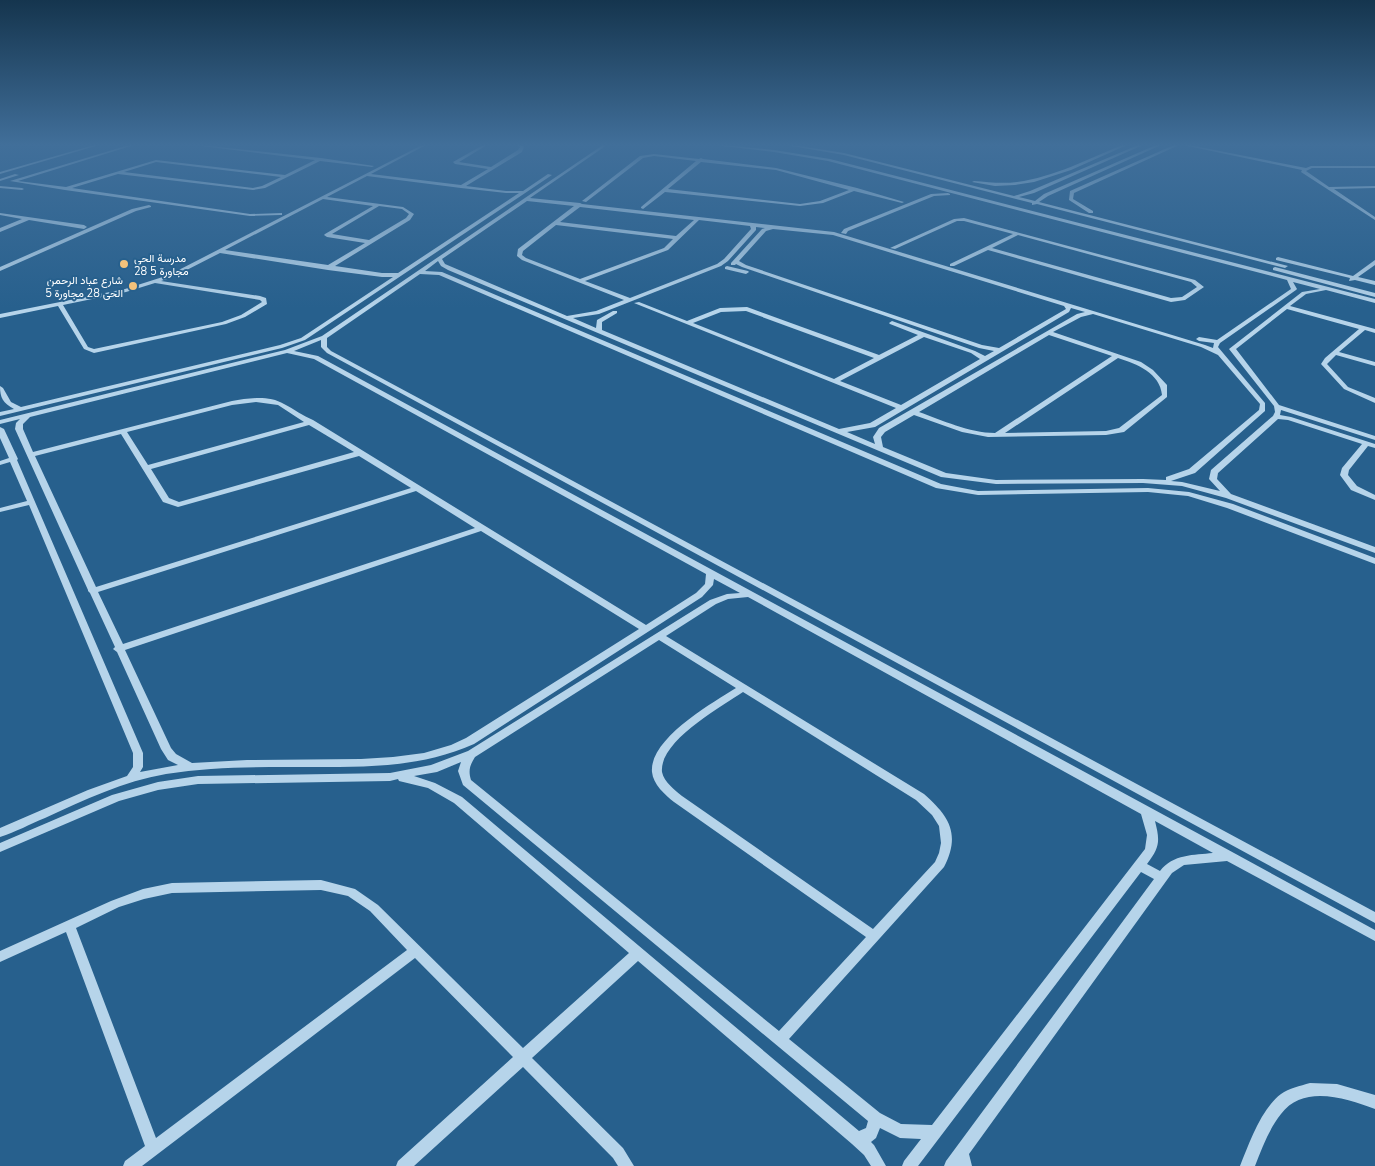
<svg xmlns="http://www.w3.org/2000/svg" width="1375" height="1166" font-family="'Nunito Sans',Vazirmatn,sans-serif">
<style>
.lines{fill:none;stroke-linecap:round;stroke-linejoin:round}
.minor{fill:#b6d4ea;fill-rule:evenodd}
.poi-dot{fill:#f3c27b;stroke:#27608d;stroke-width:2}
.labels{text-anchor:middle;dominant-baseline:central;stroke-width:4;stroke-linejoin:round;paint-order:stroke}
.far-poi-label{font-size:11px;fill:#fff;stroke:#27608d;text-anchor:start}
</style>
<rect width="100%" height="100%" fill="#27608d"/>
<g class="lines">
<path class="minor" d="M94 145H99L0 174V172Z
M129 145H134L18 181 66 187 156 160 285 175 315 160 202 146 200 145 321 158 374 166 372 167 320 161 265 188 253 190 118 174 72 188 250 214 282 213V215H280L250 216 65 190 10 181ZM156 162 281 177 262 186 253 188 124 172Z
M422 145H426L371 174 461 185 488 169 455 164 453 162 483 145H487L459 162 491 167 518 150 520 147 517 145H521L524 147 522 152 466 186 506 191H523L548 174 552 175 305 340 282 348 0 416V412L14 409C3 403 0 398 0 386L3 388 11 402 21 407 280 345 301 338 393 277H382L328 270 220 253 173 277 161 281 260 296 266 298 267 304 245 317 226 324 94 353 84 349 58 306 0 318V314L125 289 169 275ZM367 176 461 188 506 193H519L398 273H382L335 266 410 220 414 214 403 207 327 197ZM323 199 373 206 325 234 324 235 327 237 365 243 328 265 225 250ZM379 206 402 209 409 214 406 218 369 240 332 234ZM155 283 260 300 262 302 241 315 222 322 94 349 88 347 63 305 126 292Z
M603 145H607L530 198 580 203 582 204 834 232 1205 345 1213 348 1214 343 1199 341 1196 339 1199 337 1217 340 1291 289 1287 280 828 161 774 152 714 145H724L774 150 830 159 1375 299V303L1326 290 1306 294 1290 306 1375 329V333L1365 330 1339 352 1375 362V366L1336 355 1327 364 1348 387 1375 398V403L1344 389 1321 364 1325 358 1359 329 1287 309 1236 349 1279 405 1375 436V440L1281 410 1280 415 1291 417 1375 444V448L1368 446 1349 470 1348 475 1357 486 1375 495V500L1351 490 1340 475 1342 468 1362 444 1288 420 1278 419 1218 473 1217 479 1231 494 1375 547V553L1226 498 1182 486 1143 483 996 484 941 477 448 270 441 266 438 261 425 271 442 272 941 484 978 491 1148 488 1189 492 1233 504 1375 558V564L1227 508 1188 496 1148 492 978 495 936 488 439 275 420 274 327 338V347L331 351 1375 912V923L327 353 321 347V340L294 351 318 356 1234 853 1375 930V941L1227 861 1184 865 1172 873 969 1154 972 1166H944L946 1161 1154 879 1141 872 918 1166H902L904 1161 921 1139 900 1138 880 1128 876 1138 871 1142 874 1145 886 1166H871L864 1155 852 1144 638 961 532 1058 623 1148 634 1166H618L613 1158 523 1067 414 1166H396L398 1161 513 1057 415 958 142 1166H123L125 1161 145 1146 66 932 0 962V951L111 901 143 889 172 883 321 880 355 889 378 905 523 1048 629 953 454 803 428 788 399 781 398 779 390 781 198 784 158 790 119 801 0 852V843L112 795 158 782 198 776 390 773 431 765 468 751 710 600 727 594 740 593 714 579 713 585 702 597 474 744C422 767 370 767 314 767 265 767 215 766 166 774 124 781 84 800 45 818 30 824 16 832 0 837V828L88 790 127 776 133 767V753L29 505 0 512V508L27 501 10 462 0 465V461L9 458 0 438V427L4 429 18 459 17 460 143 753V767L140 772 178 765 168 760 161 749 117 652 113 649 115 647 90 593 88 591V590L15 429 16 423 20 419 0 424V420L285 350 322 336ZM527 201 574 206 518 249 517 256 522 260 624 300 596 311 567 316 445 264 442 259ZM580 207 694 220 676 236 560 222ZM699 220 750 226 751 229 724 259 717 264 630 298 585 281 668 250ZM556 225 673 239 664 248 580 279 526 258 522 255 523 251ZM756 227 765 228 762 229 731 263V265H735L736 264 742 267 979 348 994 351 985 356 975 351 892 321 889 323 890 324 918 335 879 355 747 307 720 308 687 321 639 302 634 303 896 408 870 423 839 429 602 330V322L617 313V311H613L597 320 596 328 573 318 599 314 721 266 728 261 756 230ZM773 229 833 235 1064 306 1066 309 999 348 982 345 746 265 739 261 766 231ZM1293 282 1320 289 1302 292 1229 349 1274 406 1275 412 1273 416 1211 470 1209 479 1220 491 1182 482 1171 481 1195 473 1265 411V403L1218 347 1220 343 1296 290 1297 289ZM1071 308 1085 312 1077 314 879 428 873 437 875 444 847 432 875 427 1069 312ZM746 311 874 358 834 379 693 323 721 312ZM1093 314 1201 347 1218 355 1260 404 1259 410 1189 469 1166 477V480L1143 479 996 480 946 473 883 447 881 437 885 432 914 415 962 432 988 437 1106 435 1124 432 1167 397V385L1153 370 1141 362 1053 332 1081 317ZM1049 335 1112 356 995 433C969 433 942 420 919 412ZM924 337 971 353 980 359 901 405 840 381ZM287 353 314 359 706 574 705 584 696 593 646 625 313 420C303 416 294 409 284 404 269 395 249 398 232 401L33 452 23 429V424L30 417ZM1118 358C1137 364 1160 373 1162 395L1119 428 1106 431 1005 433ZM256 402 278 405 304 422 148 465 127 432 232 405ZM309 425 354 452 179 502 169 498 151 469ZM121 434 163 502 178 507 359 456 411 488 96 587 35 456ZM416 491 475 528 123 644 98 592ZM481 531 639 629 466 738 451 745 424 753 393 757 361 759 247 760 192 763 176 754 171 748 125 650ZM748 597 1141 814 1147 835 1145 849 932 1125 901 1124 880 1113 789 1039 944 867C961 834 949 816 924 794L666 636 716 604 728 599ZM659 640 736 688C712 703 649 739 652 772 653 784 665 795 674 802L866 937 779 1031 471 780C468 770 470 765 475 757ZM743 692 916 800 932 815 939 826 941 843 939 853 935 862 873 929 682 796C675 790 664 782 662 772 659 741 721 707 743 692ZM461 762 458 771 463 785 868 1121 866 1128 859 1131 462 797 435 783 414 776 437 772ZM1155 821 1213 853C1194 855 1173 854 1160 871L1147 864C1160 847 1160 841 1155 821ZM321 890 348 896 370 911 407 950 156 1138 76 928 119 907 144 899 172 893Z
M786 145H793L844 153 1014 196 1030 191 1138 145H1143L1034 193 1019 197 1035 201 1044 194 1156 145H1161L1048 196 1039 202 1288 266 1285 268 1037 204 1032 205V203L844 155Z
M1122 145H1127L1071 170 1034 182 1015 185 995 186 972 182 974 181C988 182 1002 184 1017 182 1054 177 1088 159 1122 145Z
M1174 145H1179L1074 193 1073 199 1093 211V213H1089L1069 200 1070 191Z
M1183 145H1189L1306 168 1311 166H1375V168H1312L1306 171 1329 187 1375 186V188L1334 189 1375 217V220L1301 172 1302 170Z
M654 154 699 159 701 158 703 159 776 168 857 188 904 202 902 203 854 191 823 203 800 206 665 192 643 209 641 208V207L696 161 654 156 643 158 586 202 582 201 640 156ZM701 162 776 170 849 190 820 201 800 204 668 189Z
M15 174 19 175 0 181V179Z
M0 186 22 188 24 189 22 190 0 188Z
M948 193 950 194V195L934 196 848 231 846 234 841 233 844 229 931 194Z
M149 205 151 206V207L136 211 0 271V267L132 209Z
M0 213 84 225 87 227 84 229 29 220 0 232V228L22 219 0 215Z
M964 218 1195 280 1204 287 1185 300 1171 302 988 250 954 266H950V264L1013 234 964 221H957L895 249 890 248 954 219ZM1018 235 1191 282 1197 287 1182 297 1171 298 992 248Z
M1278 257 1353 276 1375 260V265L1358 277 1375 281V285L1355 280 1349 281 1350 278 1276 260V258Z
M727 266 748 271 749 272 746 274 725 269V267Z
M1275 267 1375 293V297L1273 270V268Z
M1310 1083 1337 1084 1375 1095V1109C1346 1098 1303 1084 1281 1114 1269 1129 1262 1148 1255 1166H1240C1249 1144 1261 1109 1281 1094 1289 1088 1300 1086 1310 1083Z"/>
</g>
<linearGradient id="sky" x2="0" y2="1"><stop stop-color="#15354e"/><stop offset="0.47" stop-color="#416f9a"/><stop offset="1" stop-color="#416f9a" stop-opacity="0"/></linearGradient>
<rect width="1375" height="308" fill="url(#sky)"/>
<g class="poi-dot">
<circle cx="124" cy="264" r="5"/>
<circle cx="133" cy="286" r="5"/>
</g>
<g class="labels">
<g class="far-poi-label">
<text x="134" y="258">مدرسة الحى<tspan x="134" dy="13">28 مجاورة 5</tspan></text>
<text x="123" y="280" text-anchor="end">شارع عباد الرحمن<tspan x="123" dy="13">الحى 28 مجاورة 5</tspan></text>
</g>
</g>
</svg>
